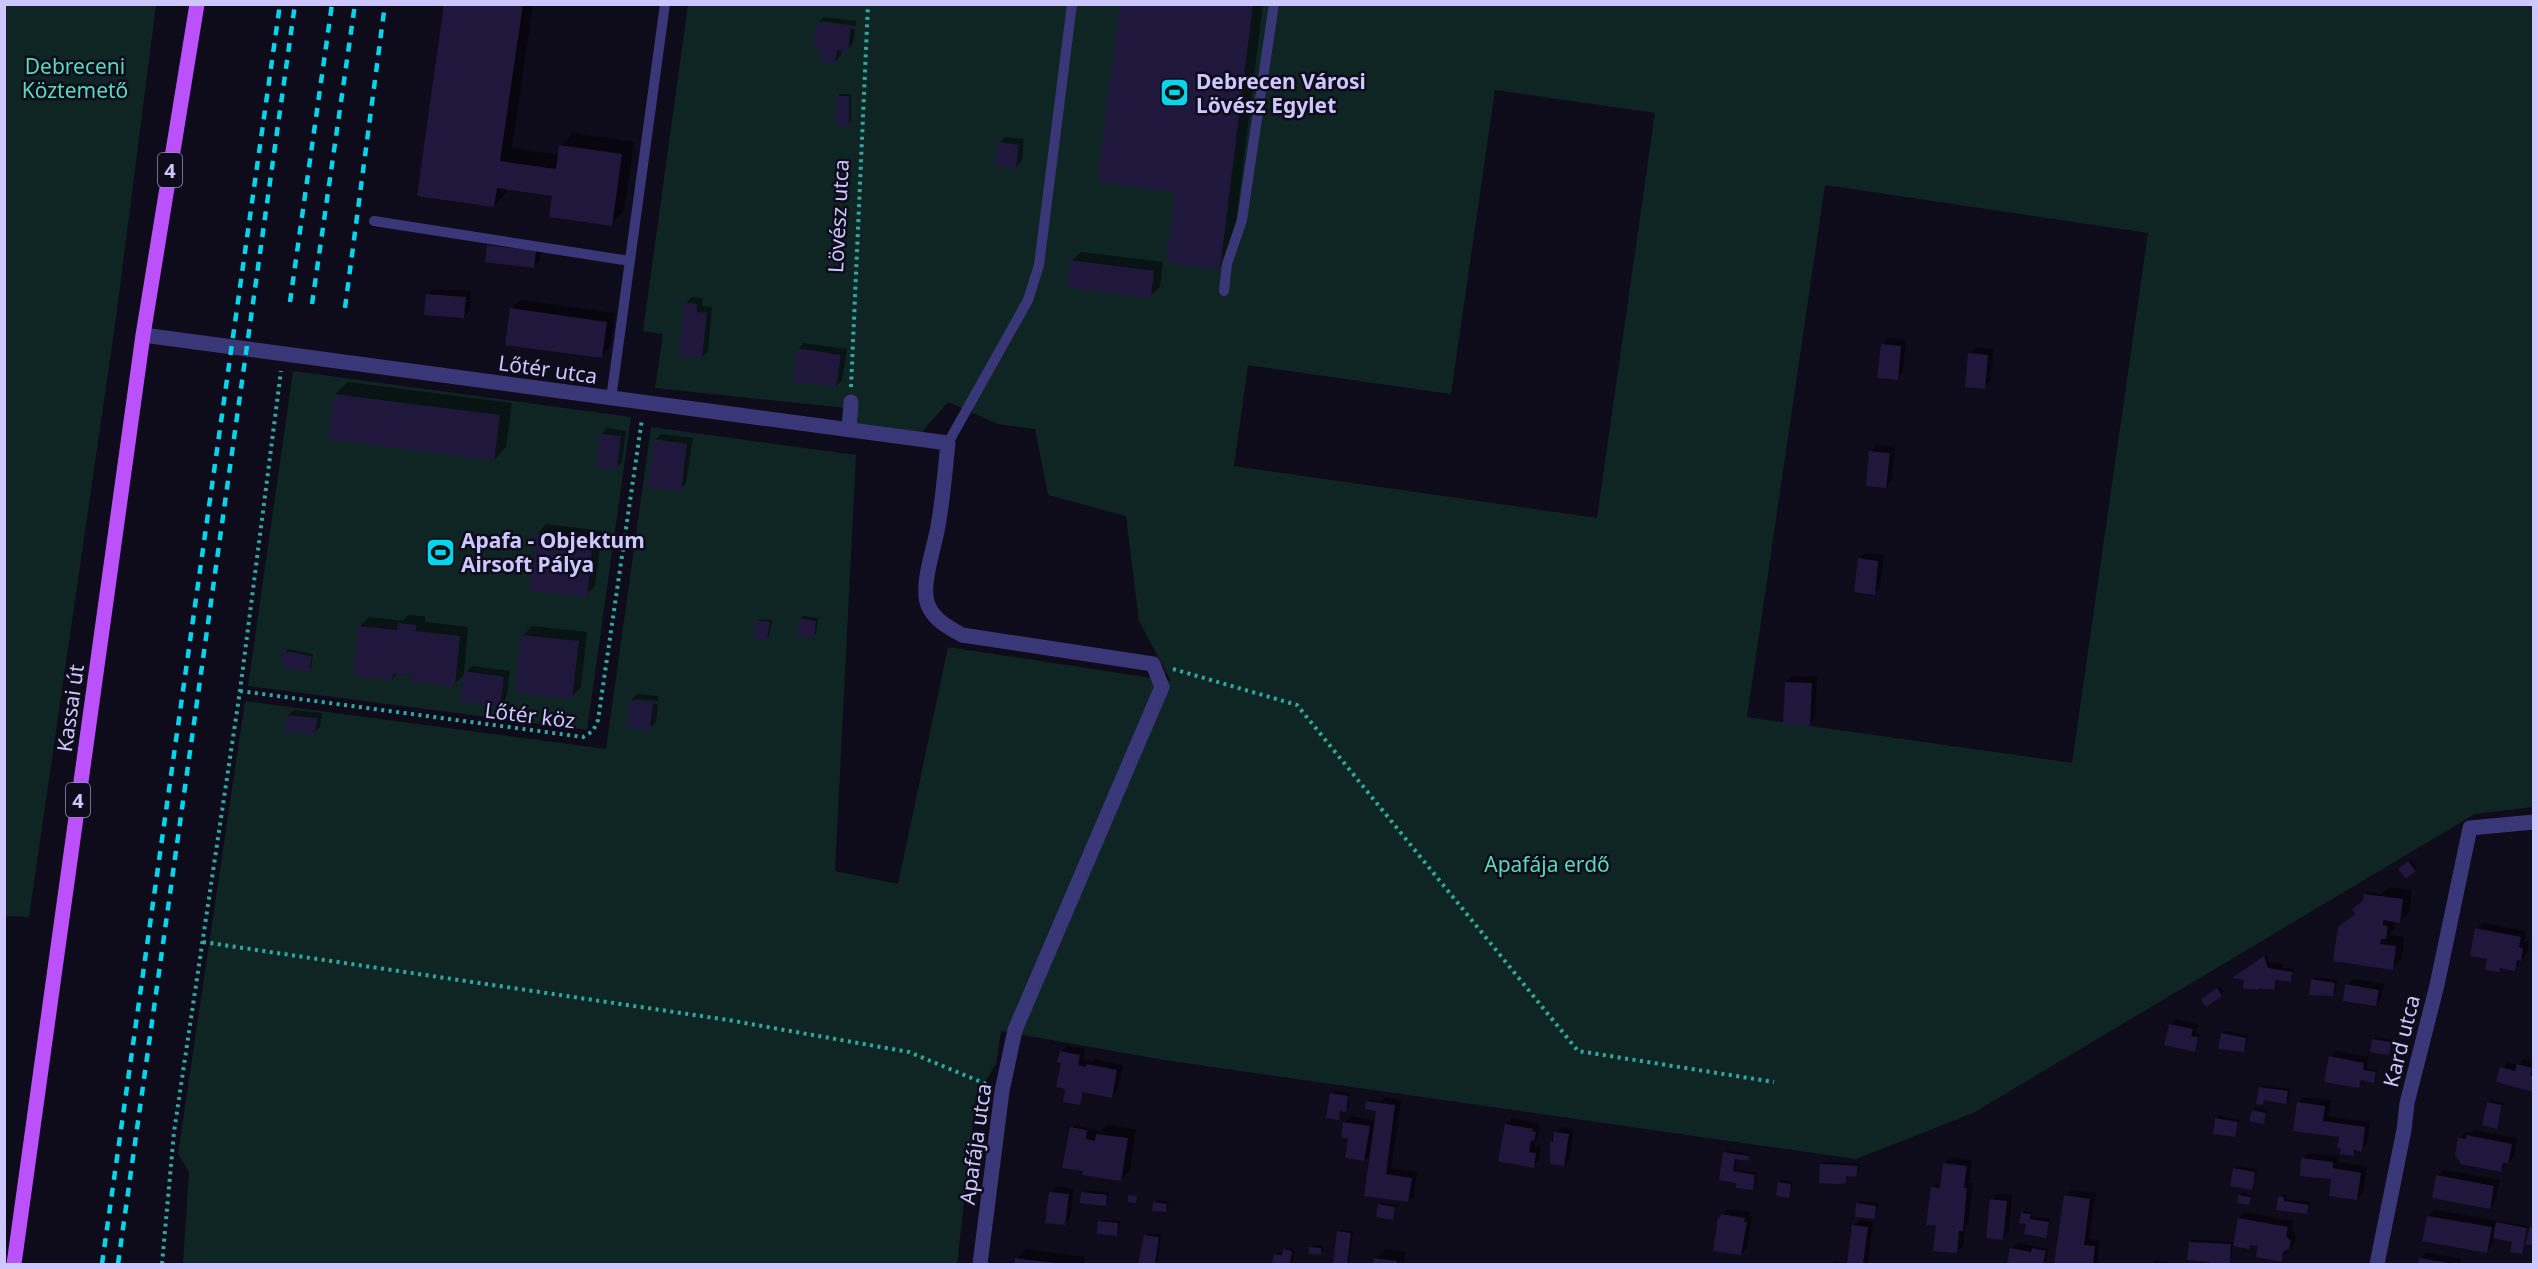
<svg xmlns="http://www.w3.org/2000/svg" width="2538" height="1269" font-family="'Noto Sans',sans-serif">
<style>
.green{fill:#0f2524;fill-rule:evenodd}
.shadow{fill:#0007}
.building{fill:#1f183c}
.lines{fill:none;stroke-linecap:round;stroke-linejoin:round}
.path{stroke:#2faaa2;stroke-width:4;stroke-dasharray:3 4.5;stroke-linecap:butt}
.service{stroke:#3a3779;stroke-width:10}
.minor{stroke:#3a3779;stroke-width:15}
.primary{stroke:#bb51fb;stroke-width:15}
.rail{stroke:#06d5eb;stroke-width:4.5;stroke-dasharray:9 8;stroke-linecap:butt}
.labels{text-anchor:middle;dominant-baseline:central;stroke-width:5;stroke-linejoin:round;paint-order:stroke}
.shield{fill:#0e0b1b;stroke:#948fba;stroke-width:1.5}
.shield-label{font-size:20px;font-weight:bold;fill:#cdc7fe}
.park-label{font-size:21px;fill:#57dab9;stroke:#0e0b1b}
.poi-label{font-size:21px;font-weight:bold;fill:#cdc7fe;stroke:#0e0b1b;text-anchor:start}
.street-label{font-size:21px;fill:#cdc7fe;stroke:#0e0b1b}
</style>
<rect width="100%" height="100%" fill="#0e0b1b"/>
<path class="green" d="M4 5H156L116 318 29 917 4 916Z
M688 5H2533V807L2475 814 1973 1113 1856 1159 1164 1060 1001 1031 996 1064 976 1096 957 1264H183L189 1172 178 1154 245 701 606 749 651 427 856 455 835 871 898 884 948 647 1171 681 1139 621 1126 516 1048 495 1035 429 998 424 948 402 922 432 856 424V409L655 388 663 334 643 331ZM1495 90 1655 113 1597 518 1234 466 1248 365 1451 394ZM1825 185 2148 233 2072 763 1747 717Z
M293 371 631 417 587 730 248 686Z"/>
<path class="shadow" d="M446 4H533L512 148 559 155 560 146 573 133 634 142 624 211 611 224 554 195 507 188 506 193 494 206Z
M1121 4H1263L1232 255 1219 268 1177 191Z
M824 17 856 21V26L821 21V24L855 29 853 44 847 50H841V55L834 62 823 49 818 23Z
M840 94H851V122L848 124 838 97Z
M1005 137 1024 139 1022 160 1016 167 999 143Z
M495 240 541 245 540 260 533 266 489 246Z
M1081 252 1163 262 1160 287 1150 296 1071 261Z
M433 289 471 291 470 310 464 317 427 295Z
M692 297 703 298 702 306 712 307 708 351 702 357 686 303Z
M521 300 615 313 610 347 601 357 511 309Z
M1888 338 1906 340 1903 372 1897 378 1882 345Z
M804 343 847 349 842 380 836 386 798 349Z
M1976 347 1994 349 1990 381 1984 387 1970 354Z
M348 382 512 403 506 447 494 460 335 394Z
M607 428 626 431 622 462 616 468 601 435Z
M661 434 693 438 686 483 680 489 655 440Z
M1877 445 1895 447 1892 480 1886 487 1871 451Z
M546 524 602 531 595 586 586 595 537 534Z
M1865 553 1884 555 1880 587 1874 593 1859 559Z
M408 615 425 616V622L468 627 464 674 472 666 510 671 506 699 500 705 466 673 454 684 398 673 392 679 359 627 369 617 402 621Z
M803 616 818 618 816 633 813 636 800 619Z
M760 619 772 620 769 636 767 638 757 621Z
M532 626 587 632 581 688 571 697 523 636Z
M288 649 313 654 311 668 308 670 285 652Z
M1792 676 1817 677 1815 718 1809 724 1786 682Z
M637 694 658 696V701L634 699V702L658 704 656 722 650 728 631 700Z
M294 710 322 713 320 727 314 733 287 716Z
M2411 860 2417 868 2406 877 2400 869Z
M2389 887 2412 890 2409 912 2400 921 2396 920 2395 928 2388 935 2404 937 2402 959 2392 969 2339 928 2356 912 2368 892 2382 894Z
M2483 923 2526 931 2524 941 2529 942 2527 953 2514 969 2503 967 2499 971 2489 958 2476 929Z
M2267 955 2269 962 2283 964 2282 968 2294 969 2293 978 2291 981 2280 979 2274 988 2235 977Z
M2315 977 2337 980 2335 992 2332 994 2313 980Z
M2353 979 2384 984 2381 999 2375 1005 2347 985Z
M2220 986 2224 992 2206 1005 2205 997Z
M2176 1019 2198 1024 2196 1034 2200 1035 2194 1050 2170 1025Z
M2225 1031 2248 1035 2246 1048 2243 1050 2222 1033Z
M2376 1037 2392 1040 2388 1053 2373 1040Z
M1067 1046 1085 1049 1083 1059 1092 1061 1094 1059 1123 1065 1118 1090 1112 1096 1084 1091 1079 1103 1067 1088 1061 1052Z
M2336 1051 2369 1057 2367 1068 2377 1070 2376 1079 2373 1081 2365 1080 2359 1086 2330 1057Z
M2524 1059 2534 1062V1091L2502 1068 2508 1062 2519 1065Z
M2263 1085 2290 1089 2288 1100 2285 1102 2265 1099 2263 1103 2261 1087Z
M1334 1091 1350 1093 1348 1108 1342 1110 1339 1118 1331 1094Z
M1385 1097 1401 1100 1391 1168 1417 1172 1414 1195 1408 1201 1366 1195 1372 1152 1364 1160 1350 1137 1344 1123 1351 1116 1376 1121 1378 1109 1367 1102 1370 1099 1381 1101Z
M2304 1097 2331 1100 2328 1116 2370 1122 2367 1144 2353 1154 2340 1136 2298 1103Z
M2491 1100 2504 1103 2497 1127 2488 1103Z
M2256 1108 2268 1110 2264 1123 2253 1110Z
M2219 1116 2240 1120 2235 1135 2217 1119Z
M1512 1118 1538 1123 1537 1125 1541 1126 1534 1146 1541 1147 1539 1160 1533 1166 1506 1124Z
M1074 1125 1101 1131 1107 1125 1136 1129 1130 1170 1121 1180 1063 1167 1068 1137Z
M1561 1127 1574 1129 1570 1158 1564 1164 1551 1142Z
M2474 1130 2517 1138 2514 1157 2501 1170 2460 1138 2466 1132 2471 1133Z
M1727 1150 1750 1154 1747 1159 1737 1158 1735 1169 1757 1173 1755 1186 1752 1189 1738 1182 1724 1153Z
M2309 1153 2339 1156 2338 1162 2367 1167 2363 1193 2357 1199 2333 1178 2303 1159Z
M1950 1158 1972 1160 1969 1182 1973 1183 1968 1224 1965 1227 1963 1246 1956 1252 1938 1224 1932 1188 1935 1185 1942 1186 1944 1164Z
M1824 1162 1860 1164 1858 1173 1856 1175H1848L1845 1181 1821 1165Z
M2237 1166 2257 1169 2251 1188 2234 1168Z
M2444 1170 2500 1180 2496 1201 2490 1207 2437 1176Z
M1782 1180 1793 1182 1788 1196 1779 1183Z
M1057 1186 1074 1189 1070 1218 1064 1224 1051 1192Z
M1085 1190 1109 1192 1108 1201 1106 1204 1083 1193Z
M2071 1190 2096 1193 2089 1239 2100 1241 2097 1264H2056L2065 1196Z
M2242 1193 2252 1195 2249 1203 2240 1196Z
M1998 1194 2012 1195 2009 1232 2003 1238 1992 1200Z
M2282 1194 2286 1195V1199L2310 1202 2309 1210 2307 1212 2278 1209Z
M1157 1200 1169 1202 1168 1208 1166 1210 1155 1203Z
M1860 1201 1878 1203 1877 1215 1874 1217 1858 1204Z
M1382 1203 1397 1205 1392 1218 1379 1205Z
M1728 1209 1750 1212 1749 1216H1752L1747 1248 1741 1254 1719 1219Z
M2434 1210 2528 1226 2526 1236 2529 1237 2534 1226V1245L2525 1242 2521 1253 2514 1240 2495 1237 2493 1245 2487 1251 2428 1216Z
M2025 1211 2032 1212V1216L2050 1219 2045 1236 2022 1214Z
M2245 1212 2293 1221 2292 1230 2296 1235 2295 1241 2281 1260 2260 1245 2252 1244 2249 1247 2233 1245 2230 1264H2211V1260L2190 1242 2193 1240 2235 1242 2239 1218Z
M1102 1220 1120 1221 1119 1232 1116 1235 1100 1222Z
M1860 1220 1873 1221 1868 1264H1849L1853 1226Z
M1341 1230 1353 1231 1349 1261 1346 1263 1339 1232Z
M1148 1233 1161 1235 1157 1264H1140L1146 1236Z
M2018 1243 2048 1249 2045 1262 2043 1264H2008L2011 1249Z
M1313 1245H1323V1251L1320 1253 1311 1247Z
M1287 1247 1294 1249 1292 1264H1274L1275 1254 1278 1252 1284 1253Z
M1026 1249 1085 1257 1084 1264H1015L1016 1259Z
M1385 1249 1405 1252 1404 1264H1375L1376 1258Z
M2426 1252 2461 1259 2460 1263 2470 1264H2420V1259Z
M2155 1260 2167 1262V1264H2152Z
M1834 1261 1846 1263V1264H1832Z"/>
<path class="building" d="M444 4H523L500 161 556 169 559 145 622 154 612 226 549 217 552 196 497 188 494 207 417 196Z
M1120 4H1253L1220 269 1166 263 1175 192 1097 182Z
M817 22 851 26 848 52 837 50 835 63 820 61 822 50 813 49Z
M836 96H849V126H836Z
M998 142 1019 145 1016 168 995 165Z
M487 245 536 251 534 268 485 262Z
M1070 260 1154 271 1151 298 1067 287Z
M426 294 466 297 464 318 424 315Z
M684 302 697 304V312L707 313 702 358 679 356Z
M510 308 607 322 602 358 505 345Z
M1881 344 1901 346 1898 380 1877 378Z
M797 348 841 355 836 387 792 381Z
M1968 353 1988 355 1985 389 1965 387Z
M334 394 500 415 494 461 328 439Z
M600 434 621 436 617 470 596 467Z
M654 439 687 444 681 491 647 487Z
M1869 451 1890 453 1886 488 1866 486Z
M536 533 593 540 587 597 529 591Z
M1858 558 1878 561 1875 595 1854 592Z
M799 618 816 621 814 638 797 635Z
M756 620 770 622 767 640 753 638Z
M398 623 416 625V631L460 636 455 686 411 681V675L393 674 392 680 353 676 358 626 397 630Z
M521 635 579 641 572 699 515 692Z
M284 651 312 656 309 672 281 667Z
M464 671 504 677 500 706 460 701Z
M1785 682 1812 683 1810 726 1783 725Z
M629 700 653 702 650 730 627 728Z
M286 715 317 718 315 735 284 731Z
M2408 861 2416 871 2406 879 2398 869Z
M2364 894 2403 899 2400 923 2383 920V925L2388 926 2386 939H2381L2380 944 2396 946 2393 970 2333 961 2338 927 2355 914 2352 909 2363 901Z
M2475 928 2521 937 2519 947 2523 948 2521 961 2517 960 2515 971 2500 968V972L2485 970 2487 959 2470 956Z
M2264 956 2268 968 2293 972 2291 982 2276 980 2274 990 2259 988 2258 990 2243 988 2244 980 2232 978Z
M2311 979 2335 983 2333 996 2309 995Z
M2345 984 2379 990 2376 1006 2343 1001Z
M2217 988 2222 996 2206 1007 2201 999Z
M2169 1024 2193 1029 2191 1036 2198 1037 2195 1052 2164 1045Z
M2221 1033 2246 1038 2244 1052 2218 1049Z
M2372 1039 2391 1042 2389 1055 2370 1052Z
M1060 1051 1080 1055 1078 1065 1086 1067V1064L1117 1070 1112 1098 1083 1092 1080 1105 1063 1102 1065 1089 1056 1087 1061 1063 1057 1062Z
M2329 1056 2364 1063 2363 1070 2376 1072 2374 1083 2361 1080 2359 1088 2324 1082Z
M2517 1064 2532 1068 2530 1075 2534 1076V1092L2496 1082 2500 1067 2515 1071Z
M2259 1087 2288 1091 2286 1104 2264 1100 2263 1105 2256 1104Z
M1330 1093 1348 1096 1346 1112 1340 1111 1339 1120 1326 1118Z
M1366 1101 1395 1105 1386 1174 1412 1178 1408 1202 1364 1196 1376 1111 1365 1109Z
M2297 1102 2325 1106 2323 1121 2365 1127 2362 1152 2354 1150V1156L2340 1154 2341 1148H2337L2339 1137 2293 1131Z
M2487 1102 2502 1105 2497 1129 2482 1125Z
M2252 1110 2266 1113 2264 1124 2249 1121Z
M2215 1118 2238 1122 2235 1137 2213 1134Z
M1343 1122 1370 1126 1364 1161 1345 1158 1348 1139 1341 1137Z
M1505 1124 1533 1129 1532 1131 1536 1132 1534 1141 1531 1140 1529 1152 1536 1153 1534 1168 1498 1161Z
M1070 1127 1087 1130 1086 1139 1095 1141 1096 1134 1128 1138 1121 1181 1082 1175 1083 1171 1062 1168Z
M1554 1132 1569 1134 1564 1166 1550 1164V1141L1553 1142Z
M2466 1135 2512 1144 2508 1164 2503 1163 2501 1172 2461 1164 2455 1155 2458 1138 2466 1139Z
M1723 1152 1749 1156 1748 1161 1735 1159 1733 1171 1755 1175 1753 1190 1736 1188V1183L1719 1180Z
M2301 1158 2333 1162V1168L2361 1173 2357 1200 2329 1196 2331 1179 2300 1176Z
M1943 1163 1967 1166 1964 1188H1967L1963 1231H1959L1957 1253 1933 1251 1936 1225H1926L1931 1187 1940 1188Z
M1820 1164 1847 1165 1858 1166 1856 1177 1846 1176V1183L1838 1184 1819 1183Z
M2233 1168 2255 1172 2252 1190 2230 1186Z
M2436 1175 2494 1186 2490 1209 2432 1198Z
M1778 1182 1791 1184 1789 1198 1776 1196Z
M1049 1192 1069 1194 1065 1225 1045 1223Z
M1081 1192 1107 1195 1106 1206 1080 1203Z
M1128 1195 1137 1196 1136 1203 1128 1202Z
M2064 1195 2090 1199 2084 1245 2095 1246 2093 1264H2054Z
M2238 1195 2251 1197 2249 1205 2237 1203Z
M2278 1196 2284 1197V1201L2309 1205 2307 1214 2276 1210Z
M1990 1199 2007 1201 2003 1240 1986 1238Z
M1153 1202 1167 1204 1166 1212 1152 1211Z
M1856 1203 1876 1206 1875 1219 1855 1217Z
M1378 1204 1395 1207 1393 1220 1376 1217Z
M2021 1213 2031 1214 2030 1219 2049 1222 2046 1238 2024 1234 2026 1224 2019 1223Z
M1721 1214 1745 1218 1744 1222H1747L1741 1255 1713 1251 1718 1218H1720Z
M2427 1216 2492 1227 2487 1253 2422 1241Z
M2238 1218 2288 1227 2286 1236 2291 1241 2289 1249 2283 1252 2282 1262 2256 1257 2258 1246 2250 1245 2249 1249 2233 1246Z
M1098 1221 1118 1223 1117 1236 1097 1234Z
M2496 1222 2527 1228 2522 1254 2510 1252 2512 1242 2493 1238Z
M1852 1225 1868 1227 1863 1264H1847Z
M2530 1227 2534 1228V1246L2525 1244Z
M1337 1231 1351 1233 1347 1264 1333 1263Z
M1144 1235 1159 1237 1155 1264H1138Z
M2189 1242 2231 1244 2230 1264H2209L2210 1262 2187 1260Z
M1309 1247 1321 1248V1255L1309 1254Z
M2010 1248 2031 1252 2032 1248 2046 1251 2043 1264H2007Z
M1283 1249 1292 1251 1290 1264H1272L1274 1254 1282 1255Z
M1015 1258 1055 1263V1264H1014Z
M1374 1258 1397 1261 1396 1264H1373Z
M2419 1258 2449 1263V1264H2418Z"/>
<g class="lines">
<path class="path" d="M851 387 868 4
M1173 669 1297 705 1578 1051 1774 1082
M240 691 583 737 593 731 598 720 642 419
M203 942 728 1020 909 1052 986 1084
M162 1264 174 1132 240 691 281 371"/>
<path class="service" d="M374 221 630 261
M1224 291 1227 264 1242 220 1274 4
M611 399 665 4
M948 443 1028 300 1039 265 1072 4"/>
<path class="minor" d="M143 335 948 443C945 471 943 499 938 526 935 546 920 586 928 605 934 620 948 627 962 635L1153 664 1162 687 1015 1030 1002 1091 980 1264
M849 429 851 402
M2377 1264 2404 1130 2407 1103 2437 985 2470 828 2534 822"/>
<path class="primary" d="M14 1264 143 335 197 4"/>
<path class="rail" d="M290 302 332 4
M312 304 355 4
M345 308 385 4
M102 1264 280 4
M118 1264 295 4"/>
</g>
<defs>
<symbol id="stadium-square" viewBox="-11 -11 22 22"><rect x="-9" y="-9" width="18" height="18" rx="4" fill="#06d5eb" stroke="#0e0b1b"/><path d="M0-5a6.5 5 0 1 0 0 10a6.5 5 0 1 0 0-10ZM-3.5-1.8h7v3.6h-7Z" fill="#111"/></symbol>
</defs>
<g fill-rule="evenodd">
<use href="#stadium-square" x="1158" y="76" width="33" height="33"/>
<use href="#stadium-square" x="424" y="536" width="33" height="33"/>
</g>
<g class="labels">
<g class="shield">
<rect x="158" y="153" width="24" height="34" rx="4.5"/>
<rect x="66" y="783" width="24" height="34" rx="4.5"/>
</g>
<g class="shield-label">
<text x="170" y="170">4</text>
<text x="78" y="800">4</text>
</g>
<g class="park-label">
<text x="75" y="66">Debreceni<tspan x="75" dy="24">Köztemető</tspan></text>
<text x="1547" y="864">Apafája erdő</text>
</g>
<g class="poi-label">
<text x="1196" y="81">Debrecen Városi<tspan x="1196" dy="24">Lövész Egylet</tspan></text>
<text x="461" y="540">Apafa - Objektum<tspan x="461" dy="24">Airsoft Pálya</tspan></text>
</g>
<g class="street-label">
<text transform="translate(838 216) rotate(-87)">Lövész utca</text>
<text transform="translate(548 369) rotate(8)">Lőtér utca</text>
<text transform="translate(70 708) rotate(-82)">Kassai út</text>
<text transform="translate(530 715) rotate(7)">Lőtér köz</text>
<text transform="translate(2401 1041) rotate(-76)">Kard utca</text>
<text transform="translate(975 1144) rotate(-82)">Apafája utca</text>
</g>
</g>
<rect width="2538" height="1269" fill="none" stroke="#cdc7fe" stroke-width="12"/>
</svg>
